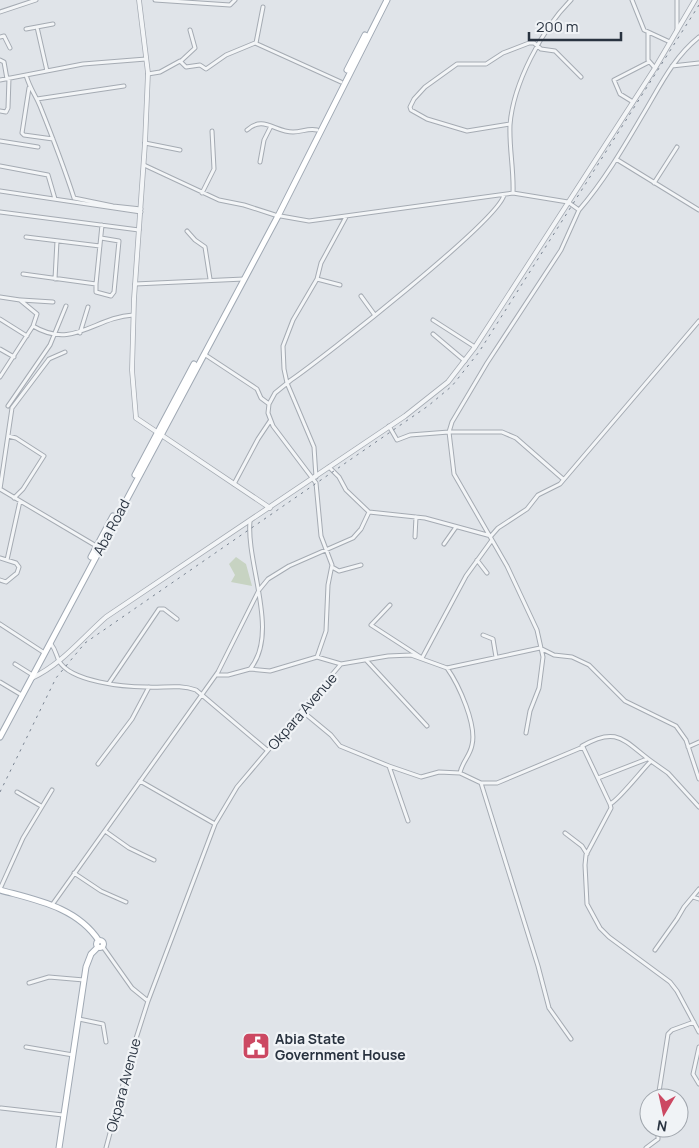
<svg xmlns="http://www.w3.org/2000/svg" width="699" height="1148" font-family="Manrope,sans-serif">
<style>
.park{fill:#c7d3c2}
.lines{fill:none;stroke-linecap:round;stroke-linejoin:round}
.minor-casing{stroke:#a5abb3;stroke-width:5}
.tertiary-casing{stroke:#a5abb3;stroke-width:5.5}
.primary-casing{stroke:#a0a9b4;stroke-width:7}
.minor{stroke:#f3f5f7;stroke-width:3}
.tertiary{stroke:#f3f5f7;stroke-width:4}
.primary{stroke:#fff;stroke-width:5}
.rail{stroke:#7a8492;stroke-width:1;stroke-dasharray:2.5 5;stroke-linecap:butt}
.labels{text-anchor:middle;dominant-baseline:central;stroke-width:4.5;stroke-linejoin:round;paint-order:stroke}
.street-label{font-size:14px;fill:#293340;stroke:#f0f3f6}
.poi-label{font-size:14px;font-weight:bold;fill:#293340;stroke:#f0f3f6;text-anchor:start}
</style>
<rect width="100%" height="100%" fill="#e0e4e9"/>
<path class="park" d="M236 557 246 564 252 586 231 582 235 575 229 564Z"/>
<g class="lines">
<defs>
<path id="minor" d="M155 0 230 5 235 0
M632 0 644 30 670 42
M677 0V31
M0 12 36 0
M37 27 47 71
M26 29 53 24
M648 32V60L655 68
M0 37 4 36 10 48
M256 43 263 7
M0 60 4 62 7 79
M181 61 195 48 190 30
M672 66 699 63
M148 74 160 72 180 61 186 67 200 65 206 69 226 55 255 43 341 82
M26 75C30 89 35 94 40 106 52 136 64 167 74 198L113 206 141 209
M0 80 83 64 146 59
M29 88 22 133 24 135 53 139
M37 99 124 86
M633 102 620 94 614 80 649 62
M0 111 6 112 8 108 9 78
M510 124 467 131 427 119 411 110 410 107 414 99 425 87 457 64H486L503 53 529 43H534L541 49 555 51 581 77
M247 130C263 115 275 132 293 132 302 132 308 128 317 130
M0 141 38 147
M145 143 180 150
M616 159 699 210
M260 162 264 140 271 126
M144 165 219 200 244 205 275 215 309 221 513 193 568 202 579 210 561 250 487 363 452 422 449 432 454 474 507 566 537 630 543 657 539 688 530 711 526 733
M0 166 48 175 55 199
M654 183 677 147
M0 191 141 212
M202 193 214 169 212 131
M513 193C514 170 509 148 510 125 513 84 542 29 571 0
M579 210C605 180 625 145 645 111 661 84 674 57 699 37
M0 212 139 230
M187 231 195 240 205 247 210 279
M26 237 100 246
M101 238 119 241 114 292 111 296 96 292V284L102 225
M23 274 96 284
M55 279 57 241
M317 279 340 285
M135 284 244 279
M361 296 374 314
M0 297 20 300 37 314 33 326 0 377
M21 300 53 302
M0 319 27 336
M433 320 475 347
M33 326C73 350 95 317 133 315
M80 333 88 307
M433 334 465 361
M0 349 14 357
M204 354 257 389 261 398 269 404 268 413 273 426 316 483 321 536 332 565 328 585 326 631 317 657
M269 404 275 393 291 380C323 358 498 221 504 195
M8 406 50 345 66 306
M389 426 397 440 410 435 449 432H502L516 438 563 479
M8 436 16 438 44 456 23 489 14 498
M329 467 339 477 346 490 369 512
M316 477 314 447 287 383 284 369 283 346 293 320 317 279 321 263 346 217
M234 484 258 439 270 421
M0 489 12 408 49 359 65 352
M0 489 98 547
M415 537 416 517
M444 544 456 527
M0 558 16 563 19 567 17 573 6 582 0 580
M7 560 20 501
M477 560 487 573
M332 567 339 571 361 565
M390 605 371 625 422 658 466 576 492 540
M0 624 43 652
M483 635 493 639 496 657
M51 644C56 650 56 655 59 661 71 682 125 687 146 687 164 688 179 684 196 690L267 750
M367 661 427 726
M15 664 31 674
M447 668C459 685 477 725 472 745 470 756 462 762 460 773
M250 669C280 633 246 564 250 521
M216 675H228L250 669 270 671 317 657 341 664
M0 682 20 694
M109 683 159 609H164L177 619
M302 711 331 735 340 746 389 766 408 821
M582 746C617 726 623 740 651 761
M688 747 699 742
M98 764 132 719 149 687
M389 766 421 777 439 772 460 773 481 783 538 966 549 1008 571 1039
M598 778 647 759
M140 781 215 824
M481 783H497L583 747 610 804 611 808 586 855 585 865 587 904 600 928 609 937 670 982 677 991 699 1032
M17 792 41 806
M610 804C618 801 642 770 651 761L668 773 699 807
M105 831 129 848 154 860
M565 833 582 846 587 854
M74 873 101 891 126 902
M0 889 23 838 52 790
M693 897 699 899
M52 905 218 672 259 590 268 579 289 566 353 538 361 529 369 512 425 518 491 536 498 528 527 509 538 495 560 484 699 321
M103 947 132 988 148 1001
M655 950 677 919 684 907 699 889
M29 983 49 977 84 980
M79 1019 103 1024 106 1042
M26 1047 73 1055
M699 1047 693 1074 699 1084
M658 1098 668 1034 672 1030 694 1022
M1 1108 63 1115
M106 1148 132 1051 148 1001 215 824 237 787 341 664 388 656 411 655 447 668 540 648 554 655 572 657 589 665 625 701 676 726 686 740 699 779
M646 1148 658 1139V1128"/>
<path id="tertiary" d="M139 0 148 73 145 143 134 299 132 370 136 418 270 508
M32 678C62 664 82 638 106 617L405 416 448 382 475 347 655 68 695 0"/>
<path id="primary" d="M347 70 365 35
M135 475 194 364
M91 557 113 516
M0 737 278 216 387 0
M0 890C36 900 77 907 99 941
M96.5 944a3.5 3.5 0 1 1 7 0a3.5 3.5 0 1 1-7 0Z
M59 1148 86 967 91 954 98 947"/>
</defs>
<use href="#minor" class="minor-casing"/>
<use href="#tertiary" class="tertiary-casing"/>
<use href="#primary" class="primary-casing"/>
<use href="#minor" class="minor"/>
<use href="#tertiary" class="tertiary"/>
<use href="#primary" class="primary"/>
<path class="rail" d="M0 792 56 678 85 643 428 406 452 386 479 352 699 5"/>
</g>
<defs>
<symbol id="civic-square" viewBox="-11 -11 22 22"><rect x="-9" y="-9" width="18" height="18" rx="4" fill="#cc4862" stroke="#f0f3f6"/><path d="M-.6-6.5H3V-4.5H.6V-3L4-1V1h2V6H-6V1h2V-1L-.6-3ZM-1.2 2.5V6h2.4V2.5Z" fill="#fff"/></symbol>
</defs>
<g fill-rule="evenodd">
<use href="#civic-square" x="240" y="1030" width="32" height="32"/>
</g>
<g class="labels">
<g class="street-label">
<text transform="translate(111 527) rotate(-62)">Aba Road</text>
<text transform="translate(302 711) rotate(-49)">Okpara Avenue</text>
<text transform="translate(123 1085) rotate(-75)">Okpara Avenue</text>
</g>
<g class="poi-label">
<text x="275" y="1038">Abia State<tspan x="275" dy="16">Government House</tspan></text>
</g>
</g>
<g transform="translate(664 1113) rotate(189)"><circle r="24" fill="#f0f3f6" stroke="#a0a6ad"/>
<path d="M0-4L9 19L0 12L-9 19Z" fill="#cc4862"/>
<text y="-8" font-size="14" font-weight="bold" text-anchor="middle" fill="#293340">N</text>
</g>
<path d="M529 32v8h92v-8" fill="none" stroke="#293340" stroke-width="2.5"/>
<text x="536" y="32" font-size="15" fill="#293340" stroke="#f0f3f6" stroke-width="4" paint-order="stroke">200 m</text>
</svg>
